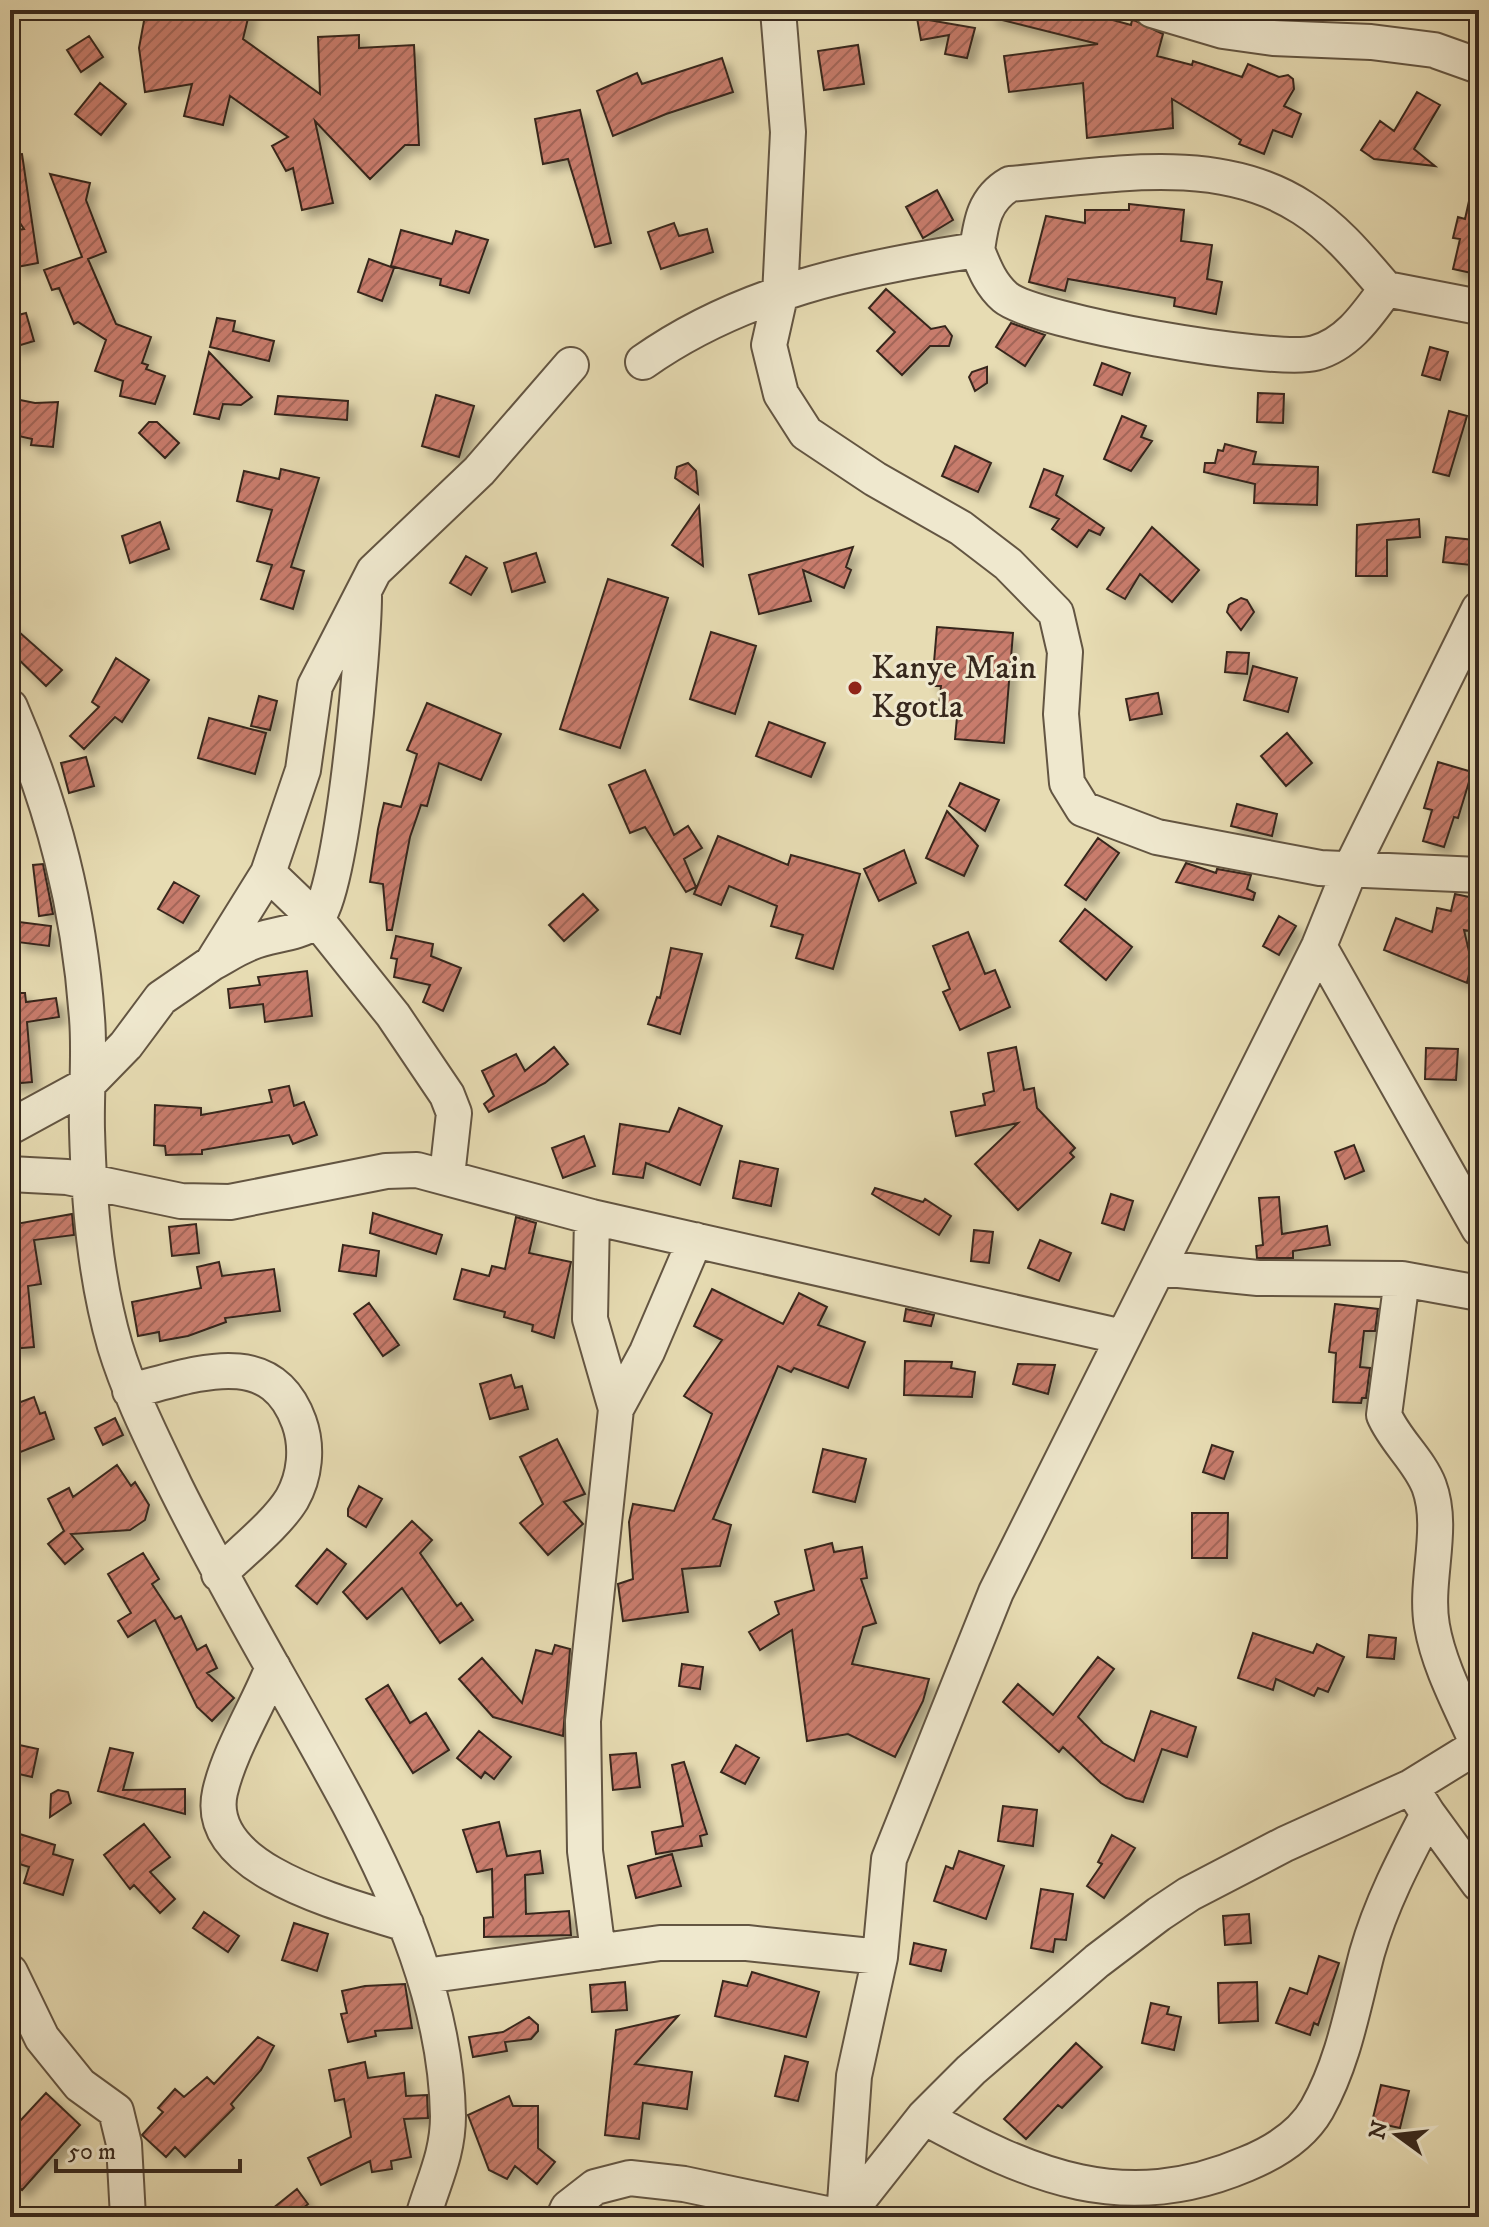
<svg xmlns="http://www.w3.org/2000/svg" width="1489" height="2227" font-family="'IM FELL DW Pica',serif">
<style>
.building{fill:url(#building-hatch);stroke:#37281d;stroke-width:2;filter:url(#shadow)}
.lines{fill:none;stroke-linecap:round;stroke-linejoin:round}
.minor-casing{stroke:#635542;stroke-width:38}
.minor{stroke:#efe8ce;stroke-width:34}
.poi-dot{fill:#8f2418;stroke:#efe8ce;stroke-width:3}
.labels{text-anchor:middle;dominant-baseline:central;stroke-width:6;stroke-linejoin:round;paint-order:stroke}
.poi-label{font-size:34px;fill:#37281d;stroke:#efe8ce;text-anchor:start}
</style>
<defs>
<pattern id="building-hatch" width="6" height="6" patternUnits="userSpaceOnUse" patternTransform="scale(2)"><rect width="6" height="6" fill="#c87c6c"/><path d="M-1 1l2-2M0 6l6-6M5 7l2-2" fill="none" stroke="#a36658"/></pattern>
<filter id="shadow"><feDropShadow dx="7" dy="7" stdDeviation="4" flood-color="#0004"/></filter>
</defs>
<rect width="100%" height="100%" fill="#e7dcb3"/>
<filter id="stains"><feTurbulence type="fractalNoise" baseFrequency=".0025" numOctaves="4"/><feColorMatrix values="0 0 0 0 .2 0 0 0 0 .09 0 0 0 0 .02 0 0 0 .5 -.17"/></filter>
<radialGradient id="worn" r=".72"><stop offset=".6" stop-color="#630" stop-opacity="0"/><stop offset="1" stop-color="#630" stop-opacity=".3"/></radialGradient>
<path class="building" d="M146 10H250L243 39 320 94 318 37 359 35V48L414 45 419 145H405L370 179 315 121 333 203 302 210 293 168 286 171 272 146 288 137 230 96 223 125 184 116 192 84 145 92 139 48Z
M991 10H1076L1131 25 1132 20 1136 21 1163 34 1157 56 1192 65 1193 61 1242 77 1248 64 1279 77 1288 75 1293 79 1294 89 1284 106 1301 114 1292 137 1273 130 1264 154 1239 144 1241 140 1172 99 1173 128 1087 138 1083 83 1009 92 1004 56 1098 44 990 17Z
M917 18 975 28 967 58 945 54 949 35 921 40Z
M89 36 103 57 81 72 67 50Z
M858 45 864 84 824 90 818 51Z
M722 58 733 92 666 114 613 136 597 91 637 73 642 84Z
M100 83 126 104 101 135 75 114Z
M1417 92 1440 105 1414 149 1435 166 1374 159 1361 150 1380 121 1394 131Z
M580 110 611 243 595 247 568 159 543 164 535 119Z
M22 154 38 263 17 267 11 231 24 229 10 208V155Z
M50 174 90 183 86 200 106 252 88 259 116 324 151 337 142 363 148 365 146 369 165 376 155 404 120 396 123 381 95 371 106 340 78 322 74 324 59 288 52 290 44 270 82 257Z
M937 190 953 220 923 238 906 207Z
M1471 192 1479 193 1476 274 1453 269 1460 239 1453 238 1458 217 1465 219Z
M1129 204 1184 210 1181 241 1212 245 1207 279 1222 282 1216 314 1174 306 1175 298 1068 279 1065 291 1029 282 1046 216 1085 223V210H1129Z
M674 223 679 236 707 229 713 252 661 269 648 232Z
M401 230 452 244 456 231 488 240 469 293 440 285 441 279 391 266Z
M369 259 394 268 382 301 358 292Z
M886 289 931 329 945 326 952 336 949 346H930L902 375 877 351 895 332 869 308Z
M26 313 34 341 14 347 10 317Z
M217 318 235 321 233 331 274 341 269 361 210 347Z
M1011 323 1045 335 1025 366 996 347Z
M1430 347 1448 352 1440 380 1422 375Z
M209 352 252 397 241 405 223 404 219 419 194 414Z
M1102 363 1130 373 1122 395 1094 385Z
M987 367V383L975 391 969 377 972 372Z
M1258 393 1284 394 1283 423 1257 422Z
M436 395 474 406 459 457 422 446Z
M278 396 348 401 347 420 275 414Z
M10 398 35 403 58 402 53 447 31 445 32 439 10 434Z
M1449 411 1467 416 1449 476 1433 472Z
M1122 416 1146 426 1141 437 1152 441 1131 471 1104 459Z
M149 422H157L179 443 165 458 139 433Z
M1225 444 1256 452 1253 464 1318 467 1317 505 1254 503 1255 484 1204 472 1205 463H1215L1218 450 1223 451Z
M955 446 991 463 978 492 942 476Z
M688 463 696 471 698 494 675 478 677 467Z
M281 469 319 478 291 567 304 571 293 609 261 599 272 565 257 561 272 510 237 501 244 471 279 479Z
M1044 469 1063 476 1056 495 1104 528 1100 535 1089 530 1077 547 1052 529 1059 519 1030 507Z
M699 506 703 566 672 545Z
M1419 519 1420 537 1387 540V576H1356L1357 525Z
M160 522 169 549 130 563 122 536Z
M1152 527 1199 570 1172 602 1140 574 1125 599 1107 589Z
M1446 537 1474 540 1471 565 1443 562Z
M853 547 846 567 851 570 844 588 803 570 811 601 759 614 749 575Z
M536 553 545 582 512 592 504 563Z
M466 556 487 568 471 595 450 583Z
M608 579 668 598 620 748 560 729Z
M1241 598 1247 600 1254 612 1241 630 1227 612 1229 605Z
M10 624 62 670 46 686 10 651Z
M937 627 1013 633 1004 743 955 739 958 706 939 705 941 686H932Z
M711 632 756 646 735 714 690 699Z
M1227 652 1249 653 1247 674 1225 672Z
M116 658 149 680 122 722 115 717 84 749 70 736 99 707 92 702Z
M1253 666 1297 678 1288 712 1244 700Z
M1158 693 1162 714 1130 720 1126 699Z
M259 696 277 701 270 730 251 726Z
M427 703 501 734 481 780 439 763 427 806 421 805 410 837 392 930H387L383 884 370 882 378 829 384 803 401 807 417 754 407 750Z
M209 718 266 733 255 774 198 758Z
M769 722 825 743 811 777 756 756Z
M1287 733 1312 763 1286 786 1261 756Z
M86 757 94 786 69 793 61 763Z
M1438 762 1472 772 1458 818 1454 817 1444 847 1423 841 1432 810 1424 808Z
M645 770 674 835 688 826 702 848 684 859 696 887 686 892 645 827 630 833 609 785Z
M960 783 999 800 985 831 949 806Z
M1237 804 1277 814 1272 836 1231 826Z
M947 811 978 846 964 876 926 858Z
M718 836 788 865 791 855 860 874 833 969 796 958 803 935 771 926 777 906 729 886 721 905 694 894Z
M1098 838 1119 853 1086 900 1065 885Z
M904 850 916 883 879 901 864 869Z
M1186 863 1216 873 1217 869 1251 875 1247 889 1255 893 1253 900 1176 882Z
M43 864 53 914 39 916 33 865Z
M174 882 199 896 183 923 158 909Z
M583 894 598 910 564 941 549 925Z
M1455 894 1479 899 1476 932 1464 930 1474 973 1469 974 1467 983 1384 950 1396 918 1432 932 1437 908 1451 911Z
M1085 909 1132 947 1106 980 1060 941Z
M1279 916 1296 926 1279 955 1263 946Z
M19 922 51 926 49 946 17 942Z
M968 932 985 974 995 970 1010 1007 960 1030 943 992 950 989 933 946Z
M396 936 433 944 431 956 461 968 443 1011 423 1002 430 985 394 977 397 959 391 958Z
M671 948 702 954 680 1034 648 1024 657 997 660 998Z
M307 971 312 1016 265 1022 263 1004 230 1008 228 989 260 985 258 977Z
M10 993H25L26 1002 56 998 59 1017 27 1022 32 1082 10 1084Z
M554 1047 568 1064 545 1083 489 1112 484 1104 494 1096 482 1071 516 1054 525 1071Z
M1016 1047 1024 1090 1034 1088 1037 1108 1075 1148 1070 1153 1074 1157 1018 1210 975 1164 1018 1123 956 1136 951 1112 985 1105 983 1094 994 1091 988 1053Z
M1426 1048 1458 1049 1456 1080 1425 1079Z
M289 1086 294 1106 304 1102 317 1135 293 1144 289 1135 202 1150V1154L166 1155 165 1146 154 1145 155 1105 201 1108V1115L272 1102 269 1090Z
M679 1108 722 1126 700 1185 646 1163 643 1178 613 1174 620 1124 669 1132Z
M584 1136 595 1166 563 1178 552 1148Z
M1354 1145 1364 1171 1345 1179 1335 1152Z
M740 1161 778 1169 771 1206 733 1198Z
M875 1188 923 1202 925 1199 951 1216 939 1235 872 1194Z
M1111 1194 1133 1201 1124 1230 1102 1223Z
M1279 1197 1282 1234 1327 1226 1330 1245 1293 1251V1258H1257L1256 1246 1263 1245 1259 1198Z
M373 1213 442 1235 436 1254 370 1233Z
M72 1214 74 1235 34 1240 41 1284 28 1286 34 1347 10 1349V1225Z
M516 1217 536 1223 529 1253 571 1262 554 1338 532 1331 533 1325 504 1317 505 1312 454 1299 462 1269 489 1276 492 1266 505 1269Z
M196 1224 199 1253 172 1256 169 1227Z
M974 1230 993 1232 989 1263 971 1261Z
M1040 1240 1071 1253 1059 1281 1028 1268Z
M343 1245 379 1251 376 1276 339 1271Z
M219 1262 222 1276 274 1269 280 1311 225 1318 226 1322 188 1336 160 1341 159 1332 138 1336 132 1302 201 1288 197 1267Z
M712 1289 783 1324 799 1293 827 1307 818 1325 865 1342 848 1388 794 1368 791 1372 778 1366 713 1519 731 1525 720 1566 682 1569 688 1612 623 1621 618 1584 633 1579 629 1522 633 1504 674 1511 712 1414 684 1396 722 1340 694 1326Z
M369 1303 399 1345 383 1356 354 1314Z
M1335 1304 1378 1309 1375 1331H1364L1360 1367 1370 1368 1366 1398H1362L1361 1403 1333 1402 1336 1353 1329 1352Z
M906 1309 934 1315 931 1326 904 1321Z
M905 1361 952 1362 951 1368 975 1372 972 1397 904 1395Z
M1018 1364 1055 1365 1048 1394 1013 1384Z
M511 1375 515 1388 522 1386 528 1409 490 1419 480 1384Z
M34 1397 40 1414 45 1412 54 1439 10 1456V1406Z
M115 1418 123 1435 103 1445 95 1428Z
M557 1439 585 1494 564 1502 583 1524 548 1555 520 1523 543 1504 520 1457Z
M1212 1445 1233 1452 1224 1479 1203 1472Z
M823 1449 866 1459 855 1502 813 1492Z
M117 1465 131 1486 135 1482 149 1505 145 1520 130 1530 71 1534 83 1549 65 1564 48 1544 64 1531 48 1499 69 1488 73 1497Z
M359 1486 382 1499 366 1527 348 1516V1509Z
M1192 1513H1228L1227 1558H1192Z
M412 1521 432 1540 420 1553 457 1606 461 1603 473 1620 440 1643 402 1588 367 1619 343 1592Z
M832 1543 834 1552 862 1547 867 1578 861 1579 876 1623 863 1627 852 1664 929 1679 923 1701 895 1757 848 1734 807 1741 792 1630 760 1650 749 1632 779 1614 775 1602 814 1590 805 1550Z
M327 1549 346 1564 317 1604 296 1586Z
M143 1553 159 1579 152 1584 175 1619 181 1616 197 1650 206 1645 217 1668 207 1673 234 1698 212 1721 197 1707 155 1620 128 1637 118 1621 131 1613 108 1574Z
M1253 1633 1313 1653 1317 1644 1344 1657 1328 1692 1318 1688 1314 1696 1276 1679 1273 1690 1238 1678Z
M1369 1635 1396 1638 1394 1659 1367 1657Z
M555 1645 570 1649 563 1736 493 1717 459 1679 482 1658 522 1703 536 1650 552 1654Z
M1098 1657 1114 1669 1078 1717 1103 1743 1134 1761 1151 1711 1196 1727 1187 1757 1162 1749 1143 1802 1126 1798 1101 1783 1063 1747 1059 1752 1003 1702 1018 1684 1053 1715Z
M682 1664 703 1667 700 1689 679 1686Z
M388 1685 410 1723 426 1713 449 1750 413 1773 366 1699Z
M479 1731 511 1757 494 1779 485 1772 481 1778 457 1758Z
M10 1743 38 1749 32 1777 10 1772Z
M736 1745 759 1758 745 1784 721 1772Z
M110 1748 133 1753 123 1790 185 1789V1814L98 1791Z
M636 1753 640 1787 613 1790 610 1755Z
M684 1762 707 1834 700 1836 702 1846 656 1854 652 1832 683 1826 672 1765Z
M58 1790 68 1792 71 1803 50 1817 51 1794Z
M1003 1806 1037 1810 1033 1846 998 1841Z
M499 1822 507 1856 540 1851 543 1873 525 1875 526 1914 569 1911 571 1935 484 1937V1918L493 1917 492 1869 477 1872 463 1830Z
M144 1824 170 1857 150 1872 175 1899 160 1913 134 1885 130 1889 104 1855Z
M10 1831 55 1845 53 1854 73 1860 63 1895 24 1883 29 1867 10 1861Z
M1112 1835 1135 1848 1104 1898 1087 1886 1102 1864 1098 1862Z
M959 1851 1004 1866 986 1919 934 1901 946 1866 953 1869Z
M672 1854 681 1886 636 1898 628 1866Z
M1041 1889 1073 1894 1066 1940 1055 1939 1053 1952 1031 1948Z
M204 1912 239 1936 228 1952 193 1928Z
M1249 1914 1251 1943 1225 1945 1223 1916Z
M294 1923 328 1934 317 1971 282 1960Z
M914 1943 946 1950 941 1971 910 1964Z
M1319 1956 1339 1963 1318 2025 1314 2023 1310 2035 1276 2023 1290 1988 1307 1994Z
M752 1972 819 1992 806 2037 715 2016 723 1981 747 1986Z
M625 1982 627 2010 592 2012 590 1985Z
M1257 1982 1258 2021 1219 2023 1218 1983Z
M405 1984 412 2028 375 2031 376 2036 348 2042 341 2014 347 2013 342 1991 365 1986Z
M1151 2003 1169 2007 1167 2014 1181 2017 1174 2050 1142 2043Z
M678 2016 635 2064 692 2072 687 2109 643 2103 639 2139 605 2135 616 2030Z
M529 2017 538 2025V2031L531 2039 505 2042 507 2051 473 2057 469 2037 503 2032Z
M258 2037 274 2046 261 2070 231 2104 234 2108 185 2157 175 2147 166 2157 142 2135 163 2112 158 2108 175 2089 184 2097 207 2077 214 2084Z
M1076 2043 1102 2067 1062 2108 1058 2105 1026 2139 1004 2119Z
M785 2056 808 2062 798 2101 775 2096Z
M365 2062 368 2078 404 2073 406 2096 427 2095 428 2118 404 2119 411 2157 391 2161 392 2169 372 2172 370 2161 321 2185 308 2158 351 2137 344 2099 335 2101 329 2070Z
M1381 2085 1409 2091 1400 2128 1372 2122Z
M46 2093 80 2125 22 2190 10 2180V2110L20 2121Z
M509 2096 513 2106H538V2148L555 2162 537 2184 515 2166 507 2179 489 2170 468 2115Z
M297 2189 308 2204 292 2217H262Z"/>
<g class="lines">
<defs>
<path id="minor" d="M778 10 788 132 780 296 769 345 781 394 806 433 875 479 961 528 1008 564 1056 613 1065 652 1061 714 1067 783 1083 809 1157 837 1320 868 1479 875
M1152 10 1223 31 1273 38 1371 42 1434 50 1479 66
M977 250C984 267 990 284 1005 297 1034 322 1276 364 1315 353 1348 344 1367 315 1386 289L1479 307
M643 362C742 292 859 268 977 250 981 222 984 199 1010 184 1106 176 1218 152 1303 208 1336 229 1361 260 1386 289
M10 707C54 809 79 907 87 1018 90 1055 86 1093 87 1130 89 1202 95 1277 115 1346 130 1395 153 1440 175 1486 229 1595 292 1698 349 1804 400 1900 446 2005 448 2116 448 2155 433 2182 423 2217
M268 873 317 920 393 1015 447 1095 454 1113 447 1176
M1319 946 1479 1229
M212 963C225 956 237 948 250 943 270 934 296 935 314 922 343 899 364 643 364 596
M10 1127 87 1085 126 1045 161 998 212 963 268 873 303 770 315 686 374 571 479 471 571 365
M10 1174 67 1177 181 1201 230 1202 386 1171 417 1170 592 1217 1123 1337
M592 1217 590 1319 616 1409
M1159 1268 1258 1278 1402 1279 1479 1293
M1402 1279 1384 1415C1395 1441 1419 1460 1429 1486 1445 1529 1424 1581 1432 1626 1439 1667 1462 1708 1478 1745
M130 1391C192 1376 270 1342 299 1422 308 1447 305 1476 292 1499 277 1524 240 1553 219 1574
M273 1667C257 1708 230 1749 220 1792 202 1872 351 1906 406 1924
M1428 1814 1479 1884
M598 1952 585 1851 583 1721 616 1409 647 1352 695 1240
M10 1972 42 2038 80 2085 116 2111 124 2144 128 2217
M425 1976 660 1943H747L880 1957
M924 2117C1032 2176 1124 2216 1246 2164 1273 2153 1302 2135 1317 2109 1344 2061 1353 2006 1367 1953 1381 1904 1404 1860 1428 1814L1411 1787
M564 2217 568 2208 595 2187 630 2178 684 2184 841 2217
M844 2217 854 2076 880 1957 889 1859 996 1592 1319 946 1349 872 1479 609
M845 2217 924 2117 971 2070 1097 1961 1159 1914 1189 1894 1285 1844 1411 1787 1479 1745"/>
</defs>
<use href="#minor" class="minor-casing"/>
<use href="#minor" class="minor"/>
</g>
<circle class="poi-dot" cx="855" cy="688" r="8"/>
<g class="labels">
<g class="poi-label">
<text x="871" y="668">Kanye Main<tspan x="871" dy="39">Kgotla</tspan></text>
</g>
</g>
<rect width="1489" height="2227" fill="none" stroke="#e7dcb3" stroke-width="40"/>
<rect x="12" y="12" width="1465" height="2203" fill="none" stroke="#37281d" stroke-width="4"/>
<rect x="20" y="20" width="1449" height="2187" fill="none" stroke="#37281d" stroke-width="2"/>
<g transform="translate(1397 2135) rotate(285)" stroke="#efe8ce" stroke-width="6" paint-order="stroke">
<path d="M0-6L14 30L0 20L-14 30Z" fill="#37281d"/>
<text y="-12" font-size="22" font-weight="bold" text-anchor="middle" fill="#37281d">N</text>
</g>
<path d="M56 2159v12h184v-12" fill="none" stroke="#37281d" stroke-width="4"/>
<text x="68" y="2159" font-size="24" fill="#37281d" stroke="#efe8ce" stroke-width="6" paint-order="stroke">50 m</text>
<rect width="100%" height="100%" filter="url(#stains)"/>
<rect width="100%" height="100%" fill="url(#worn)"/>
</svg>
